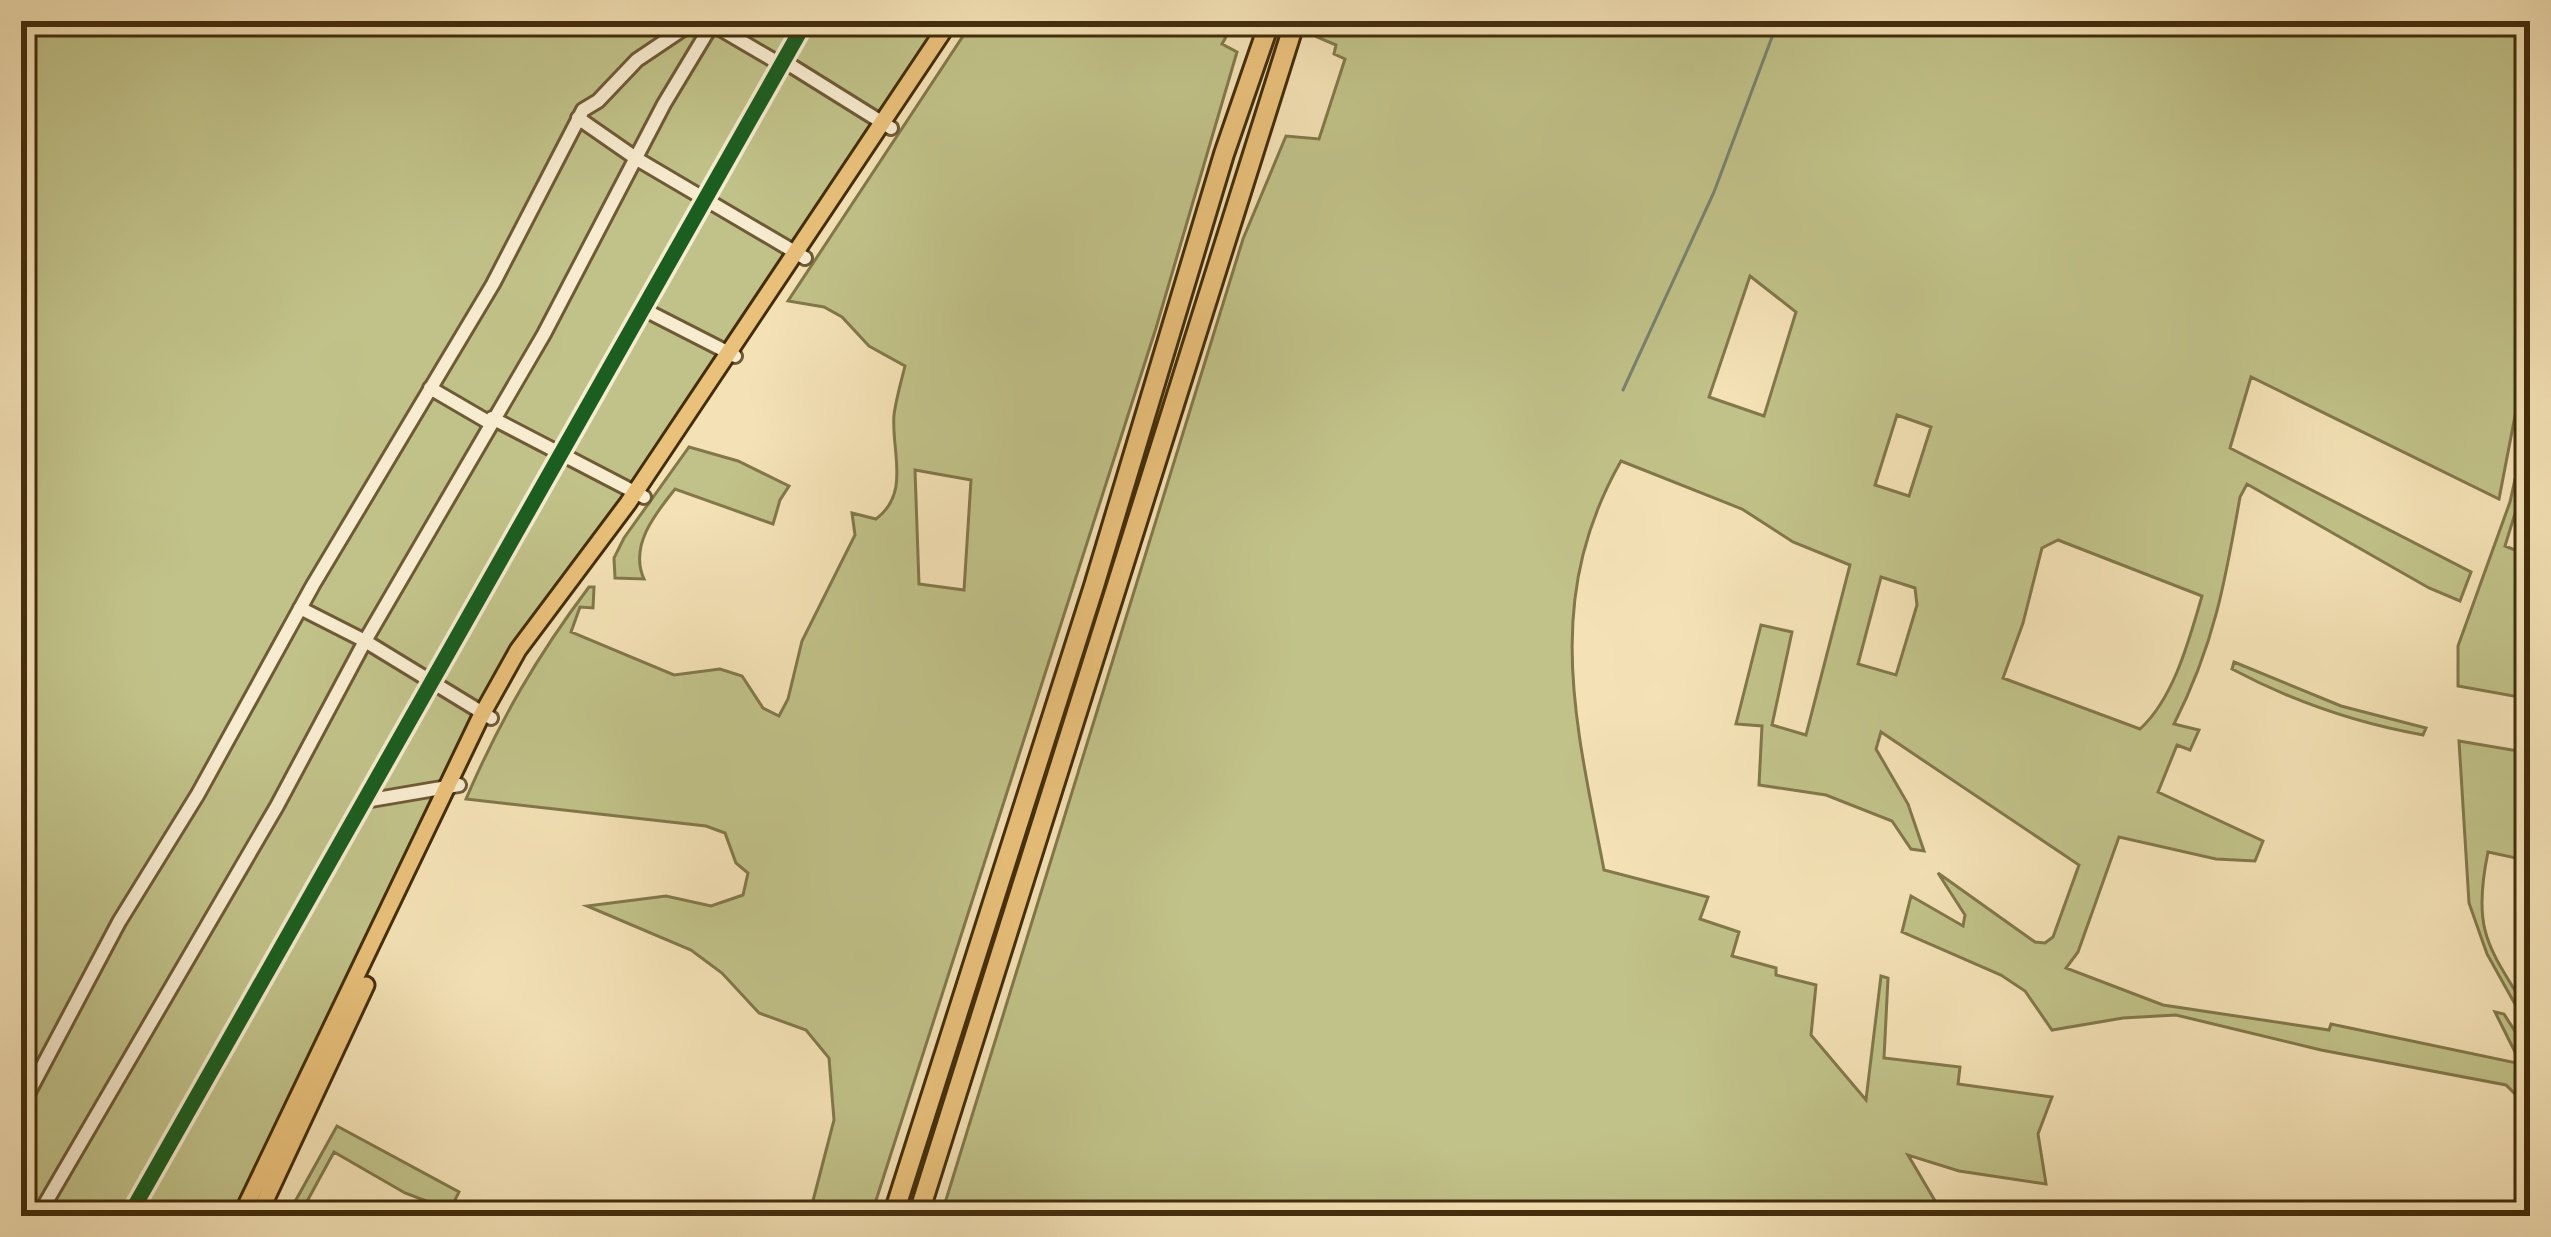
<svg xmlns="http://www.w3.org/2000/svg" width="2551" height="1237" font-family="Alegreya,serif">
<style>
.green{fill:#c1c289;stroke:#82784a;stroke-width:3;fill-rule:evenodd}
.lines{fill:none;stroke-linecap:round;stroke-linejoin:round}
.stream{stroke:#788370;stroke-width:3}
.minor-casing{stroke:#6f5a36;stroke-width:18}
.major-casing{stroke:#432d0c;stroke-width:21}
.highway-casing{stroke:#432d0c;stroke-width:24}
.minor{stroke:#f8ecd0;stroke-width:12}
.major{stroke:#eac17b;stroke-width:15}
.highway{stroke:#eac17b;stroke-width:18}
.cycleway-casing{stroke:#f8ecd0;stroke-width:22}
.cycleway{stroke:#1b5e20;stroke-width:15}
</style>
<rect width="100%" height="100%" fill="#f4e2b6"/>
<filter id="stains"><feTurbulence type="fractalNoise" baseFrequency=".00167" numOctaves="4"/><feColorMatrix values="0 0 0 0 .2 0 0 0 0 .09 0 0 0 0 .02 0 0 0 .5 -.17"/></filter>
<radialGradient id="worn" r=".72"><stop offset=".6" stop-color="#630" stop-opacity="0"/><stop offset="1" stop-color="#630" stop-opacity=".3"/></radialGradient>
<path class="green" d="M21 21H944L625 496 505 659 238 1216H21Z
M973 21H1235L1222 44 1237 52 1156 328 871 1216H809L834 1120 829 1058 806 1030 759 1013 722 973 691 950 587 906 666 896 711 906 743 895 748 873 736 863 725 833 706 826 466 799C500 720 537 656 589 587H594L593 608 580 607 571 632 674 675 720 669 742 676 763 708 779 716 788 699 802 641 855 535 852 513 876 519C911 493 891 451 894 415 896 399 901 382 905 366L869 346 842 317 824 307 788 301ZM915 470 971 480 964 590 919 584Z
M1322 21H2530V338L2499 499 2251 377 2230 448 2471 572 2460 601 2429 588 2247 484 2240 497C2225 583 2214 645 2174 724L2199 730 2190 750 2177 745 2158 792 2263 841 2255 861 2216 859 2119 837 2078 952 2066 968 2163 1005 2329 1030 2331 1024 2521 1064 2495 1012 2504 1014 2530 1055V1109L2506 1085 2321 1050 2176 1015 2123 1018 2052 1030 2025 991 2001 975 1902 932 1911 896 1963 926 1965 915 1938 873 2035 942 2045 943 2053 937 2079 865 1881 732 1876 749 1908 804 1924 851 1911 849 1892 821 1826 795 1759 785 1762 726 1736 724 1761 625 1792 632 1772 725 1806 735 1850 565 1793 542 1742 509 1621 461C1542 600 1576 723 1604 870L1708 897 1700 919 1739 932 1732 956 1776 968V975L1816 985 1811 1035 1866 1100 1881 976 1888 978 1884 1058 1960 1067 1958 1084 2052 1097 2038 1134 2046 1184 1959 1171 1908 1155 1944 1216H941L1243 239 1286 136 1319 139 1345 59 1334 54 1336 45 1317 37ZM1750 276 1796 312 1764 416 1709 397ZM1897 415 1931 427 1909 496 1875 485ZM2058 540 2202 596C2189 640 2174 698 2140 729L2003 678 2023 623 2042 548ZM1881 577 1915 588 1917 605 1896 675 1858 664Z
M2530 411V484H2524L2505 546 2530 556V699L2458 686V646L2510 502Z
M689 447 738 461 789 486 780 500 773 524 675 489C655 514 629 546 644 579L615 578 614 558 624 538Z
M2234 662 2341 706 2426 728 2423 735C2356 723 2292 701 2232 669Z
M2459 741 2530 753V861L2488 852C2471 934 2490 948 2530 1015V1031L2487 954 2469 903Z
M337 1126 459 1192 450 1210 405 1193 334 1152 299 1216H287Z"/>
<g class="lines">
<path class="stream" d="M1623 390 1714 192 1778 21"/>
<defs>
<path id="minor" d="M961 21H962
M712 24 780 64
M782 60 891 128
M578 118 637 159 805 258
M643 309 735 356
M430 388 490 423
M492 418 644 497
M300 608 365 641 491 718
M365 801 459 785
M21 1107 119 922 198 794 313 585 493 284 583 110 598 101 637 60 695 21
M44 1205 61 1216
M38 1216 277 806 365 641 544 334 664 104 714 21
M129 1216 806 21"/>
<path id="major" d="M241 1216 480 718 518 650 628 503 950 21
M258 1216 366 985"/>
<path id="highway" d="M893 1216 1094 586 1224 154 1270 21
M918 1216 1295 21"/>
</defs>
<use href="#minor" class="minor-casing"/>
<use href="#major" class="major-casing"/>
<use href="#highway" class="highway-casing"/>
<use href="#minor" class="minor"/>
<use href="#major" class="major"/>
<use href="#highway" class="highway"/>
<defs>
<path id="cycleway" d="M129 1216 806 21"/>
</defs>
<use href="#cycleway" class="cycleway-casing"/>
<use href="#cycleway" class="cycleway"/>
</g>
<rect width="2551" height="1237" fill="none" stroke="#f4e2b6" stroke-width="72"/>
<rect x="24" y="24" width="2503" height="1189" fill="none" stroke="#432d0c" stroke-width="6"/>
<rect x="36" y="36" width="2479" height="1165" fill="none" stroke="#432d0c" stroke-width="3"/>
<rect width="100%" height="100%" filter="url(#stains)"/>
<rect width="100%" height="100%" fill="url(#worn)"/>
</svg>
